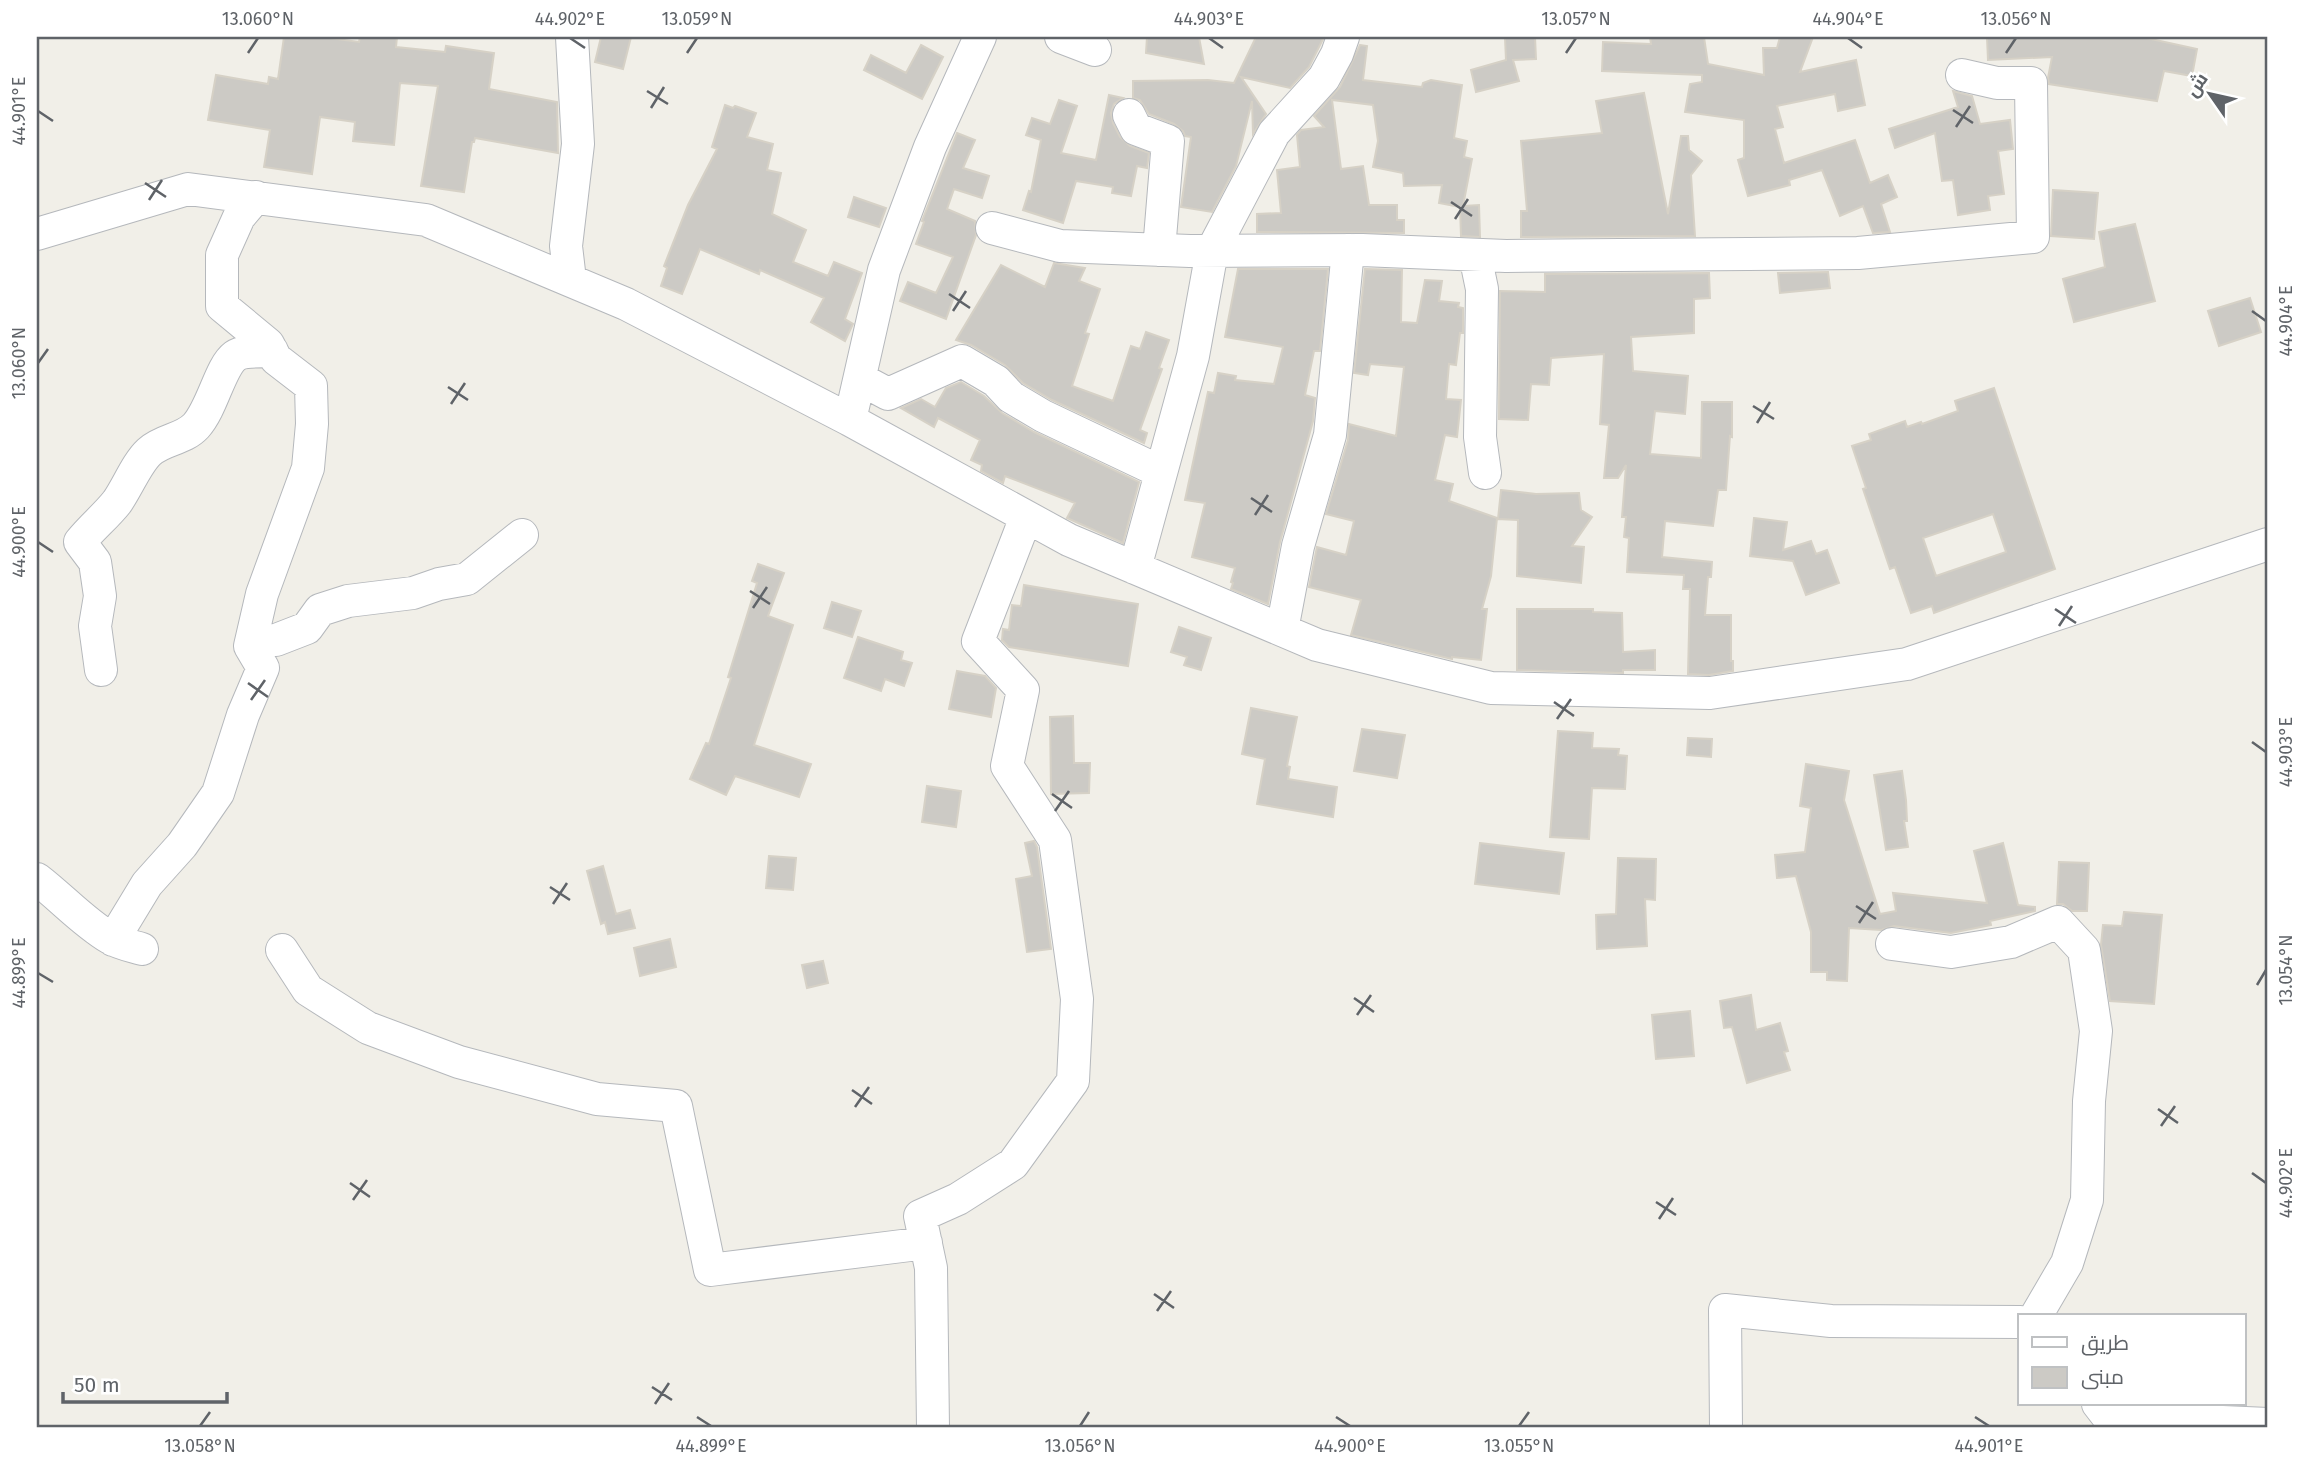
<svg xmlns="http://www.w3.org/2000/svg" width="2305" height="1465" font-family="'Fira Sans',Cairo,sans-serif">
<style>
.building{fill:#cccac5;stroke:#d6d1c6;stroke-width:2;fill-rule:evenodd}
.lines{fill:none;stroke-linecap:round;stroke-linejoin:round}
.minor-casing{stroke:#b5b8bc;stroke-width:34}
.minor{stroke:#fff;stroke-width:32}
.ticks{fill:none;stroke:#5f6368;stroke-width:2.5}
.neatline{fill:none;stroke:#5f6368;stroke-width:2.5}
.ticks-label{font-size:18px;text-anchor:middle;fill:#5f6368}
</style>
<rect width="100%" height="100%" fill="#f1efe8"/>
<path class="building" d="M284 37H323L359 42 360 37H397L396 47 445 52 446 46 494 53 489 89 557 102 558 153 475 138 474 142H472L464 192 421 186 438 86 400 83 394 145 353 141 355 122 320 117 312 174 264 167 270 130 208 120 216 75 268 84 269 77 278 79Z
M601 37H631L623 69 595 62Z
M1147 37H1199L1204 64 1146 53Z
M1256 37H1324L1309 67 1290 88 1241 77 1266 114 1253 134 1252 101 1236 166 1212 212 1181 207 1191 137 1185 136 1183 131 1174 124 1149 114 1140 100 1133 98V81L1208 80 1234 83Z
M1535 37 1536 59 1513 60 1519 81 1476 92 1471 70 1506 60 1505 38Z
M1650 37H1704L1708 64 1764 75 1763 48H1777L1780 37H1813L1800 72 1856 60 1865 105 1838 111 1835 94 1777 106 1783 127 1775 129 1784 163 1855 140 1870 183 1888 175 1897 197 1881 204 1890 232 1873 233 1863 206 1840 216 1822 170 1789 180 1790 185 1748 196 1738 160 1744 158V120L1685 112 1690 84 1702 82V75L1602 71 1603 42 1651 44Z
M1987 37H2142L2197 49 2192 76 2164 71 2157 101 2049 84 2048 78 2052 57 1988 60Z
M921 45 943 57 922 99 864 70 871 55 906 73Z
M1360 45 1367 46 1363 80 1422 87 1423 83 1431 80 1462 85 1454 138 1467 141 1464 157 1472 159 1463 206 1479 205 1480 237 1461 236 1460 207 1439 203 1442 185 1404 186 1403 173 1373 167 1378 141 1373 105 1332 100 1341 169 1363 166 1369 205H1397V220H1404V233L1257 232V214L1281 213 1277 170 1300 167 1297 135 1301 130 1324 127 1314 116 1340 87Z
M1953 91 1972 96 1980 124 2010 120 2013 149 1998 151 2004 194 1988 196 1990 210 1958 215 1953 180 1942 181 1935 133 1895 148 1889 129 1958 107Z
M1644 93 1668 214 1681 136H1688L1689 150 1702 161 1691 175 1695 236 1521 237V211H1527L1521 141 1602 133 1596 101Z
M1109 95 1123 98 1114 104 1111 113 1113 123 1120 137 1130 146 1149 153 1147 168 1137 166 1131 196 1112 193 1113 187 1076 181 1063 223 1023 210 1029 191 1031 192 1041 140 1026 135 1032 118 1050 124 1059 100 1077 106 1061 153 1096 160Z
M725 105 733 108 735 106 756 113 747 137 773 144 767 170 781 173 772 214 806 230 793 262 828 276 834 262 862 273 845 319 853 324 845 341 811 322 824 298 760 270 759 274 700 249 682 294 661 286 667 268 664 266 688 205 717 149 712 147Z
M957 133 975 140 963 168 989 176 982 198 954 189 947 209 975 221 976 235 946 319 900 301 908 282 936 293 953 257 916 244 924 222 922 221Z
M2053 190 2098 193 2094 239 2051 236Z
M854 197 886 208 879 227 848 217Z
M2135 224 2155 301 2074 322 2063 279 2105 267 2099 232Z
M1054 263 1085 268 1079 281 1100 289 1085 333 1089 334 1072 386 1113 401 1131 346 1140 349 1146 332 1169 340 1159 368 1162 369 1140 430 1147 433 1144 443 1052 400 1023 383 1005 365 971 345 956 340 1001 265 1045 287Z
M1238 269H1328L1320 351H1314L1305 395 1315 398 1313 421 1280 542 1268 604 1231 589 1233 583 1231 582 1235 568 1192 557 1205 503 1185 500 1208 392 1214 393 1218 373 1236 376 1235 380 1274 384 1283 347 1225 337Z
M1365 269 1402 270 1401 322 1417 323 1425 280 1442 281 1439 301 1459 303 1458 307 1463 308V333H1460L1456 365 1449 364 1446 399 1461 400 1457 437 1445 435 1435 480 1453 484 1449 501 1497 518 1491 576 1482 609H1487L1481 660 1452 657V659L1351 635 1361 600 1309 587 1317 547 1346 555 1354 521 1326 514 1348 440 1349 424 1396 436 1404 367 1370 364 1368 375 1354 373Z
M1828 272 1830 288 1780 293 1778 273Z
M1709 273 1710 298 1694 299V333L1631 337 1633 371 1688 376 1685 414 1655 411 1650 454 1701 458 1702 402H1732V437L1730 436 1726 490H1718L1713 526 1665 521 1662 557 1712 562 1711 577H1708L1705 615H1731V661H1733V671L1709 675 1688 674 1690 589H1683L1684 575 1627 572 1629 538 1624 537 1626 517H1622L1626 465 1618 478H1604L1609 425 1600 424 1604 354 1551 358 1549 385 1531 384 1528 420 1499 419 1500 291 1545 292V274Z
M2250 298 2261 332 2219 346 2208 311Z
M961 382 984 396 1002 413 1034 432 1139 482 1123 543 1067 518 1075 503 1005 476 1003 483 981 471 982 465 971 460 980 440 938 418 934 427 901 408 921 399 935 407 946 388Z
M1994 388 2055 569 1934 613 1932 606 1911 613 1895 567 1890 569 1863 489 1866 488 1852 446 1871 440 1869 434 1905 421 1907 427 1921 422 1922 424 1958 411 1955 401ZM1993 514 2006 552 1936 576 1923 538Z
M1501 490 1536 494 1579 493 1581 510 1592 517 1572 546 1584 547 1581 583 1517 576 1518 520 1498 519Z
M1754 518 1787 522 1783 550 1811 541 1816 554 1827 550 1839 583 1806 595 1793 561 1750 556Z
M758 564 784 573 768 616 793 625 754 745 811 764 799 797 735 776 726 795 690 779 706 743 709 744 731 678 728 677 757 583 752 581Z
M1024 585 1138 604 1128 666 1009 647 1002 640 1003 629 1009 630 1012 605 1021 606Z
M832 602 861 611 852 637 824 628Z
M1517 609H1593V612L1622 613 1623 652 1655 650V670H1623V673L1517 670Z
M1179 627 1211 638 1201 670 1184 665 1187 657 1171 652Z
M858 637 903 652 901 660 912 663 904 686 885 679 881 691 844 678Z
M957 671 985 676 996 688 991 717 949 709Z
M1251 708 1297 717 1287 766 1290 767 1288 779 1337 787 1333 817 1257 804 1265 759 1242 754Z
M1073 716 1074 763H1090L1089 793 1051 794 1050 717Z
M1362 729 1405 735 1397 778 1354 771Z
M1558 731 1593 733 1592 748 1619 749 1618 755 1627 756 1625 789 1592 788 1589 839 1550 837Z
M1688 738 1712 739 1711 757 1687 755Z
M1806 764 1849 771 1844 800 1880 914 1896 911 1893 893 1987 903 1974 851 2003 843 2018 905 2035 907V911L1990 921 1991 925 1951 933 1894 926 1881 930 1849 928 1847 981 1827 980V972H1811V932L1796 876 1777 878 1775 855 1805 852 1811 808 1800 806Z
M1902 771 1906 800 1907 821H1904L1908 847 1886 850 1874 775Z
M927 786 961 791 956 827 922 822Z
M1034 841 1037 847 1051 949 1027 952 1016 879 1032 876 1025 843Z
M1480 843 1564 853 1559 894 1475 884Z
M769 856 796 858 793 890 766 888Z
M1618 858 1656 859 1655 900 1645 899 1647 946 1597 949 1596 915 1616 914Z
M2059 862 2089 863 2087 911H2072L2063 904H2057Z
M603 866 616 914 630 910 635 928 608 934 605 922 601 924 587 871Z
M2124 912 2162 915 2154 1004 2110 1001 2101 945 2103 925 2122 926Z
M670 939 676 967 640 976 634 948Z
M823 961 828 983 807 988 802 965Z
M1751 995 1756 1030 1780 1023 1788 1051 1784 1052 1790 1070 1747 1083 1732 1027 1724 1028 1720 1001Z
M1690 1011 1694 1056 1656 1059 1652 1015Z"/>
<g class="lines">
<defs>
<path id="minor" d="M1061 37 1095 50
M1129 115 1136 129 1168 141 1159 250
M992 228 1060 246 1190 251 1362 250 1506 256 1858 253 2033 237 2031 83H1997L1962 75
M37 234 188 189 426 220 626 304 850 420 1069 540 1317 645 1491 688 1710 693 1907 664 2268 544
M1475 255 1482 289 1480 437 1485 473
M570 280 566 246 578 144 572 37
M860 379 888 394 962 361 996 381 1011 397 1043 416 1161 472
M850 420 884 270 930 147 980 37
M1135 568 1193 356 1212 251 1274 133 1324 78 1337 54 1343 37
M1282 630 1298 546 1330 435 1348 250
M276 640 307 628 320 610 348 601 413 593 439 584 467 579 522 535
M101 670 95 626 100 596 95 562 80 542C91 528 106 516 117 502 127 488 137 463 149 452 163 439 183 440 196 426 213 407 220 367 235 356 243 350 262 352 272 351
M37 879C62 898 83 922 110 938 120 944 132 946 142 949
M113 940 147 884 182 845 218 793 243 715 263 668 250 646 262 594 308 468 312 424 311 386 276 359 268 344 222 306V255L239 217 256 197
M1892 944 1951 952 2011 942 2058 922 2084 950 2096 1031 2089 1101 2087 1200 2067 1263 2036 1316
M282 950 308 990 368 1028 459 1062 597 1099 676 1106 710 1270 926 1243
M2098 1404 2108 1417 2268 1424
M933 1428 931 1268 920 1216 958 1199 1013 1164 1073 1081 1077 999 1055 840 1007 766 1023 690 978 641 1026 517
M1726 1428 1725 1310 1831 1321 2020 1322"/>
</defs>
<use href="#minor" class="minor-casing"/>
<use href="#minor" class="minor"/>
</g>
<path class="ticks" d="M570 38 585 48M1209 38 1223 48M1848 38 1862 48M248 53 258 38M687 53 697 38M1566 53 1576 38M2006 53 2016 38M647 91 668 104M651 108 664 87M1953 110 1973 123M38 111 53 121M1956 127 1970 106M145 183 166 197M149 200 162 180M1451 202 1472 216M1455 219 1468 199M949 294 970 308M953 311 966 291M2252 311 2266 321M38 363 48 349M448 387 468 400M451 404 465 383M1753 406 1774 419M1757 423 1770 402M1251 498 1272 512M1255 515 1268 495M38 542 53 552M750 591 770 604M753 608 767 587M2055 609 2076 623M2059 626 2072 606M248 683 268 697M251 700 265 680M1554 702 1574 716M1557 719 1571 699M2252 742 2266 752M1052 794 1072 808M1055 811 1069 791M550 887 570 900M553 904 567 883M1856 906 1876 919M1859 923 1873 902M38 973 53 982M2257 985 2266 970M1354 998 1374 1012M1357 1015 1371 995M852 1090 872 1104M855 1107 869 1087M2158 1109 2178 1123M2161 1126 2175 1106M2252 1173 2266 1183M350 1183 370 1197M353 1200 367 1180M1656 1202 1676 1215M1659 1219 1673 1198M1154 1294 1174 1308M1157 1311 1171 1291M652 1387 672 1400M655 1404 669 1383M697 1417 711 1426M1336 1417 1350 1426M1975 1417 1989 1426M200 1426 210 1412M1080 1426 1089 1412M1519 1426 1529 1412"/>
<rect width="2305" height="1465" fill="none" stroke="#ffffff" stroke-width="77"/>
<rect x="2018" y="1314" width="228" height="91" fill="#ffffff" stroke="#bfc1c3" stroke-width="2"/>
<rect x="2032" y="1337" width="35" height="10" fill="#ffffff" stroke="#bfc1c3" stroke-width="2"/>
<text x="2081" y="1350" font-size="21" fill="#5f6368">طريق</text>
<rect x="2032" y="1367" width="35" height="21" fill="#cccac5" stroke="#bfc1c3" stroke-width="2"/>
<text x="2081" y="1384" font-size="21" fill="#5f6368">مبنى</text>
<g transform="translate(2210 94) rotate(304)" stroke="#ffffff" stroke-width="5" paint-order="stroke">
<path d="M0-5L12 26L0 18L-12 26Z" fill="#5f6368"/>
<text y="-10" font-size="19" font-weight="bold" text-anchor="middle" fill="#5f6368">ش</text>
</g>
<path d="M63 1392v10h164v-10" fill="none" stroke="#5f6368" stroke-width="3.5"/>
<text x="74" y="1392" font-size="21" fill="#5f6368" stroke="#ffffff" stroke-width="5" paint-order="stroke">50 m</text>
<rect x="38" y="38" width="2228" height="1388" class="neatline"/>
<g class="ticks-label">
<text x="258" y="25">13.060°N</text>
<text x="570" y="25">44.902°E</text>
<text x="697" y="25">13.059°N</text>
<text x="1209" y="25">44.903°E</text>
<text x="1576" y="25">13.057°N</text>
<text x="1848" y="25">44.904°E</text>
<text x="2016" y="25">13.056°N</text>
<text transform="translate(19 111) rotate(-90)" y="6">44.901°E</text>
<text transform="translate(2286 321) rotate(-90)" y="6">44.904°E</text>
<text transform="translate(19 363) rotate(-90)" y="6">13.060°N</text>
<text transform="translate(19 542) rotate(-90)" y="6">44.900°E</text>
<text transform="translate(2286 752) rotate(-90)" y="6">44.903°E</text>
<text transform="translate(2286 970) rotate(-90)" y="6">13.054°N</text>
<text transform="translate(19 973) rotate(-90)" y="6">44.899°E</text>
<text transform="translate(2286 1183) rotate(-90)" y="6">44.902°E</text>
<text x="200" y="1452">13.058°N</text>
<text x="711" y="1452">44.899°E</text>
<text x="1080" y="1452">13.056°N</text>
<text x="1350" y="1452">44.900°E</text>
<text x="1519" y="1452">13.055°N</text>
<text x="1989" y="1452">44.901°E</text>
</g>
</svg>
